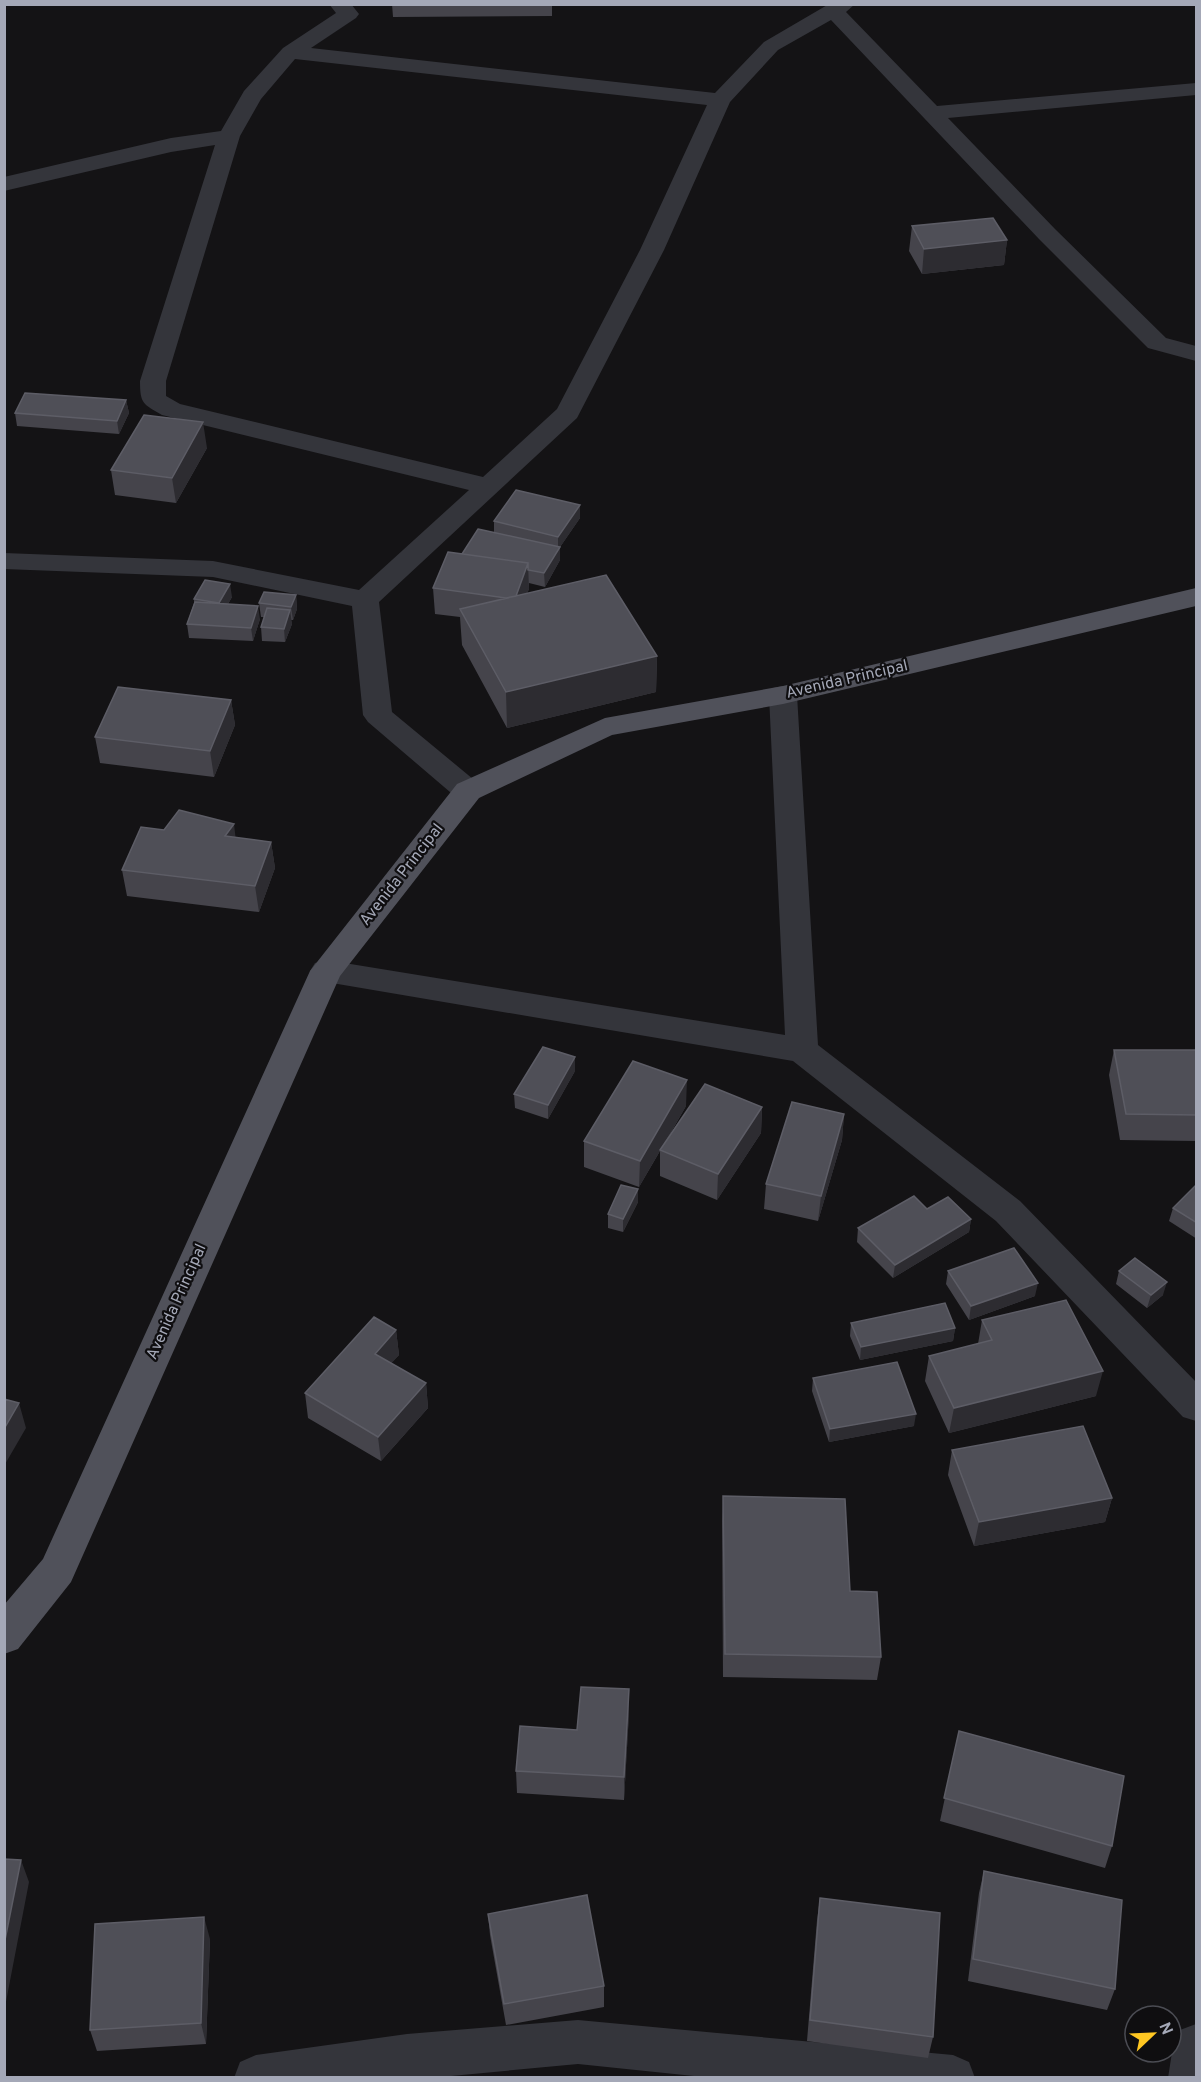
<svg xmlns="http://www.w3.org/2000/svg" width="1201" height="2082" font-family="Overpass,sans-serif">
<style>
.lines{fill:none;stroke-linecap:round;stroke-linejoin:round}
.minor{fill:#34353b;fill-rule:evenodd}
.major{fill:#50515a;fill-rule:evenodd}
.wall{fill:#45444b}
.shaded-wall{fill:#2d2c31}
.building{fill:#4f4f57;stroke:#5d5d66;stroke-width:1.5}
.labels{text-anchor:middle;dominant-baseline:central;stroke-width:4.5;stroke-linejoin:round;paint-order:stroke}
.street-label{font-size:16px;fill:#a4a8b7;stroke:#0f0e10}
</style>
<rect width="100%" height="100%" fill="#141315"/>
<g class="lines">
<path class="minor" d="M329 4H351L359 14 356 18 311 48 715 93 764 42 829 4H855L846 12 937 106 1196 83V95L948 118 1055 229 1166 338 1196 346V361L1148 348 1039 239 831 20 778 50 730 102 664 250 577 418 379 602 392 712 479 784 483 791 479 798 468 801 457 798 368 722 363 715 352 606 213 577 4 569V553L213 561 359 590 469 490 162 415C143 404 140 404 140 381L215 145 171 152 4 191V177L171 138 221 131 244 91 283 48 336 13ZM295 59 707 105 640 250 557 409 483 477 180 404 166 396V381L240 136 261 99Z
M783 686 793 688 797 695 818 1045 1020 1201 1196 1382V1421L1183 1417 996 1221 793 1061 326 982 315 979 310 971 315 963 326 960 785 1035 769 695 773 688Z
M578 2020 953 2055 969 2062 975 2078H713L578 2064 430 2078H234L240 2062 256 2055 407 2034Z
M1196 2024V2078H1168L1173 2046 1180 2030Z"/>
<path class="major" d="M1196 588V606L783 704 612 735 479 798 340 976 71 1582 18 1649 4 1654V1605L43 1559 310 971 457 784 605 718 783 686Z"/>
</g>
<path class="wall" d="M392 4H552V16L393 17Z
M912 226 1007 240 1004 265 922 274 909 251Z
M126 400 129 413 119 434 17 426 15 413Z
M207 448 176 503 115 495 111 470Z
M580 505V518L560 547V560L545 587 529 583V589L527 593 657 656 656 692 507 728 462 645 460 617 435 614 433 588 462 554 494 533V521Z
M296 595 297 609 293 620H291L292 624 285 642 262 641 261 627 264 617H261L259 603Z
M232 597 228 604 260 619 253 641 189 638 187 624 194 603V599Z
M231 700 235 725 214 777 100 763 95 737Z
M236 838 271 842 275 868 259 912 127 896 122 870Z
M1114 1050H1197V1141L1120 1140 1109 1075Z
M575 1071 548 1119 515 1108 514 1094Z
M686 1106 662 1148 762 1107 761 1133 717 1200 660 1176V1151L639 1187 584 1167V1141Z
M844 1114 842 1140 818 1221 764 1209 766 1184Z
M1197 1184V1239L1169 1221 1173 1208Z
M638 1189V1202L623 1232 608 1228V1214Z
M927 1209 971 1219 969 1232 893 1278 857 1242 858 1228Z
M948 1271 1035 1296 969 1320 946 1284Z
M1119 1271 1163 1295 1147 1308 1116 1284Z
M982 1320 1096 1396 949 1433 925 1381 929 1356 978 1344Z
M851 1323 955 1328 953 1341 860 1360 850 1336Z
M396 1330 399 1355 391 1363 426 1383 428 1408 381 1461 308 1418 305 1393Z
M813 1378 914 1426 829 1442 812 1391Z
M952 1450 1112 1498 1105 1522 974 1546 948 1475Z
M723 1496 850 1591 881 1657 877 1680 723 1677 722 1521Z
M629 1713 624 1800 517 1793 516 1771 577 1730Z
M959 1731 1112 1846 1105 1868 940 1821Z
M984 1871 1115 1989 1107 2010 968 1981 979 1893Z
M820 1898 933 2037 928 2058 807 2041 817 1920Z
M488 1914 604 1986V2007L506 2025 490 1935Z
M210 1939 206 2044 97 2051 90 2030Z"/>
<path class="shaded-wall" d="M1007 240 1004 265 922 274 924 249Z
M126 400 129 413 119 434 117 421Z
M203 422 207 448 176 503 172 478Z
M580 505V518L558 550V537Z
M560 547V560L545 587 544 573Z
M528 563 529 589 515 625 514 599Z
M230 584 232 597 221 616 219 603Z
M296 595 297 609 293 620 291 607Z
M258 606 260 619 253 641 251 628Z
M290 610 292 624 285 642 284 629Z
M657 656 656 692 507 728 506 692Z
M231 700 235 725 214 777 210 751Z
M234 824 237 850 225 836Z
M271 842 275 868 259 912 255 886Z
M575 1057V1071L548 1119V1105Z
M687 1080 686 1106 639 1187 640 1161Z
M762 1107 761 1133 717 1200 718 1174Z
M844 1114 842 1140 818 1221 821 1196Z
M638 1189V1202L623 1232V1219Z
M971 1219 969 1232 893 1278 895 1265Z
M1167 1282 1163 1295 1147 1308 1151 1295Z
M1038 1283 1035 1296 969 1320 971 1306Z
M955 1328 953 1341 860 1360 861 1347Z
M396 1330 399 1355 377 1379 375 1354Z
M1103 1371 1096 1396 949 1433 954 1408Z
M426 1383 428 1408 381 1461 378 1437Z
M19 1403 26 1428 4 1466V1429Z
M916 1414 914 1426 829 1442 830 1429Z
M1112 1498 1105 1522 974 1546 979 1522Z
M629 1689V1713L624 1800V1777Z
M21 1860 29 1882 5 2007 4 1945Z
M204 1917 210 1939 206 2044 201 2023Z"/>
<path class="building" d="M993 218 1007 240 924 249 912 226Z
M25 393 126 400 117 421 15 413Z
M144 415 203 422 172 478 111 470Z
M516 490 580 505 558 537 494 521Z
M478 529 560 547 544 573 528 570V563L462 554Z
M448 552 528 563 516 596 506 598 433 588Z
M606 575 657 656 506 692 460 609Z
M205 580 230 584 219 603 194 599Z
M264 592 296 595 291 607 259 603Z
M195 602 258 606 251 628 187 624Z
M267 608 290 610 284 629 261 627Z
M118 687 231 700 210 751 95 737Z
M179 810 234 824 225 836 271 842 255 886 122 870 141 827 164 830Z
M543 1047 575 1057 548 1105 514 1094Z
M1114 1050H1197V1115L1126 1114Z
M633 1061 687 1080 640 1161 584 1141Z
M705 1084 762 1107 718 1174 660 1150Z
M792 1102 844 1114 821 1196 766 1184Z
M1197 1184V1223L1173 1208Z
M621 1185 638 1189 623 1219 608 1214Z
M914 1196 927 1209 948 1197 971 1219 895 1265 858 1228Z
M1014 1248 1038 1283 971 1306 948 1271Z
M1135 1258 1167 1282 1151 1295 1119 1271Z
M1066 1300 1103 1371 954 1408 929 1356 992 1340 982 1320Z
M945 1303 955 1328 861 1347 851 1323Z
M374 1317 396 1330 375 1354 426 1383 378 1437 305 1393Z
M897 1362 916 1414 830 1429 813 1378Z
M4 1399 19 1403 4 1429Z
M1083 1426 1112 1498 979 1522 952 1450Z
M723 1496 845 1499 850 1591 877 1592 881 1657 725 1654Z
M581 1687 629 1689 624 1777 516 1771 520 1726 577 1730Z
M959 1731 1124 1776 1112 1846 944 1798Z
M4 1859 21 1860 4 1945Z
M984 1871 1122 1900 1115 1989 973 1959Z
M587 1895 604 1986 504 2004 488 1914Z
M820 1898 940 1913 933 2037 810 2020Z
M204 1917 201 2023 90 2030 95 1924Z"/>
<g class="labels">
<g class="street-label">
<text transform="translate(847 680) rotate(-13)">Avenida Principal</text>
<text transform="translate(402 875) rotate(-52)">Avenida Principal</text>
<text transform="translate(177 1302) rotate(-66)">Avenida Principal</text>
</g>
</g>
<rect width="1201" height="2082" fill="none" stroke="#a4a8b7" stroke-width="12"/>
<g transform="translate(1153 2034) rotate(67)"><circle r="28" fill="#0f0e10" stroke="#4b4c53" stroke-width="1.5"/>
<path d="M0-4.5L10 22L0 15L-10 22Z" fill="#ffc722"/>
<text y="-9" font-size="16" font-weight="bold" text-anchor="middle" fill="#a4a8b7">N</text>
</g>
</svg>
